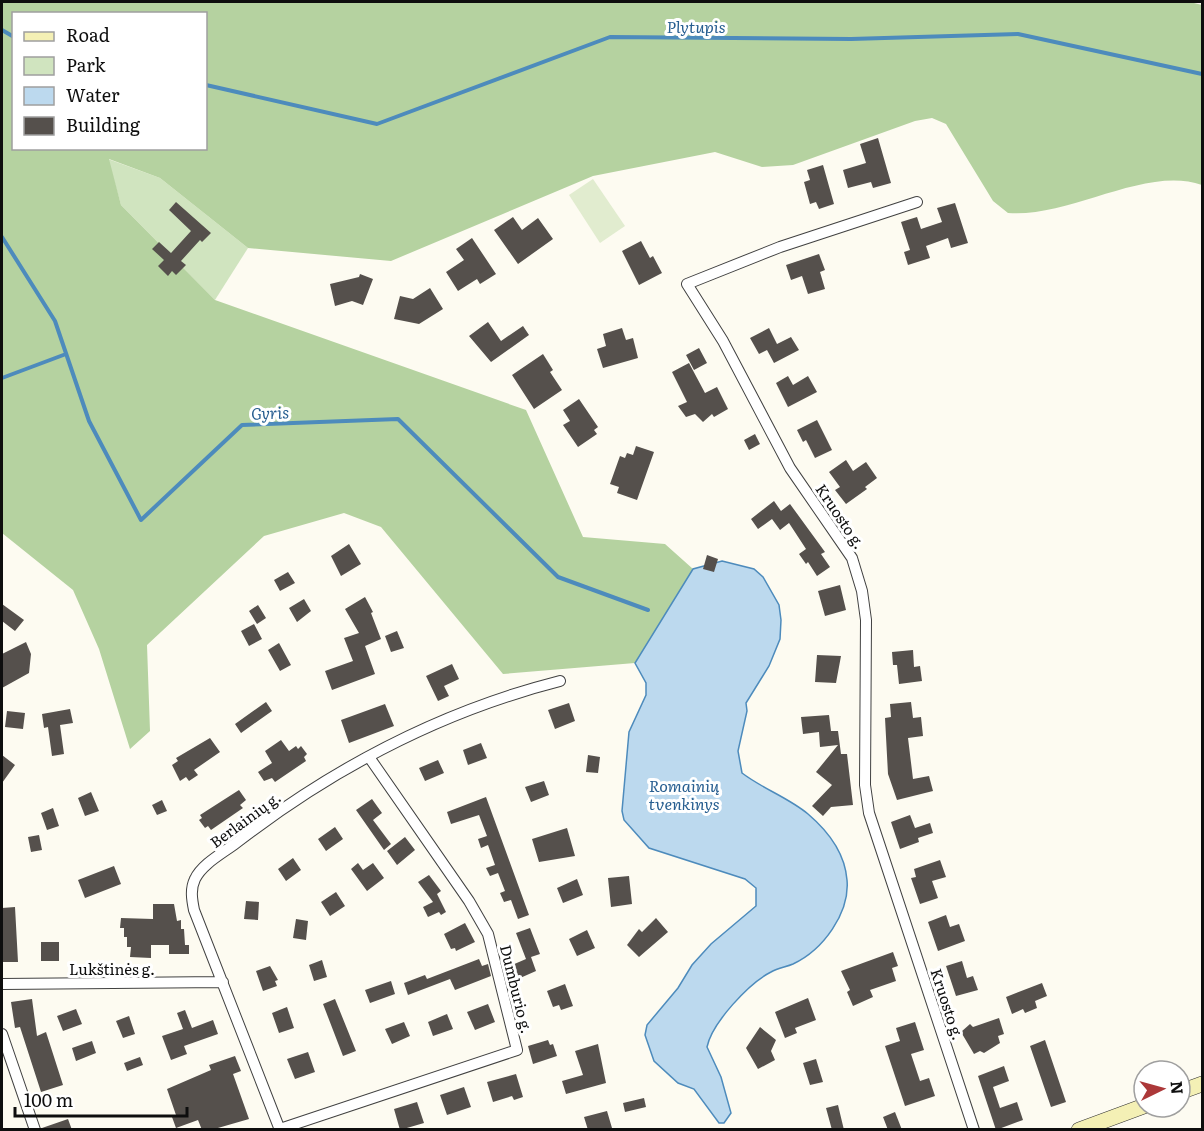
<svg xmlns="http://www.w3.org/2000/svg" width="1204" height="1131" font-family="Literata,serif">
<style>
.green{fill:#d0e4bf}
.forest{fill:#b5d2a0;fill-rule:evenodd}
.pitch{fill:#e1eccf}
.water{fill:#bcd9ee;stroke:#4d8bbc;stroke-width:1.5}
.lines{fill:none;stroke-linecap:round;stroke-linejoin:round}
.stream{stroke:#4d8bbc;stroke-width:4}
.building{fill:#55504c}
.street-casing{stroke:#414141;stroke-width:12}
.secondary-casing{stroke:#303030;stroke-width:16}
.street{stroke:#fff;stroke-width:10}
.secondary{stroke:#f4f0b5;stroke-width:15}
.labels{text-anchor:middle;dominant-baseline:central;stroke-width:6;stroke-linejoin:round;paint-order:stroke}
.street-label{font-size:15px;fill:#0e0e0e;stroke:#fff}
.water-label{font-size:16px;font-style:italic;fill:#275e90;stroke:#fff}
</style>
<rect width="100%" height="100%" fill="#fdfbf1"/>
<path class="green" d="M108 159 160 178 248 248 215 300 121 205Z"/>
<path class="forest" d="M2 2H1190L1202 5V185C1146 165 1070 218 1008 213L993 201 946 124 932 118 915 121 793 165 762 167 715 152 593 176 391 261 248 248 160 178 109 159 121 205 215 300 526 410 583 537 665 544 693 569 635 663 503 674 381 527 344 513 264 536 147 645 150 731 130 749 99 649 73 590 2 533ZM14 14H206V148H14Z"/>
<path class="pitch" d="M593 179 625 226 600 243 569 195Z"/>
<path class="water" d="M722 561 754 569 763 577 779 605 781 620 780 639 769 666 746 703 747 711 738 751 742 773C763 789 789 798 808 814 828 831 845 854 847 880 850 913 823 950 793 964 786 967 778 968 771 972 749 983 712 1023 707 1047L721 1077 731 1113 724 1123H719L694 1089 678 1083 654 1061 645 1035 647 1025 678 988 692 965 711 944 756 906V888L745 879 649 848 624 820 622 811 629 732 646 695V683L635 663 693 569Z"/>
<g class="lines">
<path class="stream" d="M2 30 14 37
M206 85 377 124 610 37 851 39 1018 34 1202 74
M2 237 55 321 89 421 141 520 242 425 398 419 558 577 648 610
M2 378 66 354"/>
</g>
<path class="building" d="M878 138 891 183 873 188 871 182 848 188 843 170 866 163 860 144Z
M823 165 834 204 819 209 816 202 810 204 804 182 810 180 807 170Z
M176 202 211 233 202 242 200 240 181 261 186 265 176 275 172 271 168 276 158 266 164 260 152 249 159 242 171 253 191 231 169 210Z
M955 203 968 243 951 248 948 238 926 246 930 258 908 265 904 252 910 250 901 222 917 217 921 229 942 222 937 208Z
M513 217 522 230 538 218 553 239 518 264 494 230Z
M472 238 496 274 480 284 477 279 458 291 446 272 464 260 456 249Z
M641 241 650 258 653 256 662 273 639 285 622 251Z
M819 254 825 270 820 272 825 289 808 294 802 276 791 280 786 265Z
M360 274 373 279 363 305 352 301 335 306 330 284 359 277Z
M430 288 443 309 419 324 394 319 400 296 413 299Z
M488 322 501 341 523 326 529 335 491 362 469 336Z
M622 328 626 340 633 338 638 358 603 368 597 349 606 346 603 334Z
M769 328 777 344 791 337 799 350 774 363 767 350 759 354 750 338Z
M699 348 707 363 694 370 686 355Z
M543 354 553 370 550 372 562 390 534 409 512 375Z
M689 363 705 393 717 387 728 409 714 417 712 414 703 422 695 414 686 417 678 406 687 402 672 372Z
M788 376 793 385 808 376 817 392 788 407 776 383Z
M579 399 598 427 594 430 597 434 578 447 563 425 570 421 563 410Z
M817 420 832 450 815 458 806 440 803 442 797 430Z
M755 434 760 444 749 450 744 440Z
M636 446 654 452 637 500 617 493 619 487 610 484 620 456 625 458 627 453 633 455Z
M846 460 853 471 866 462 877 478 865 487 867 489 846 504 835 490 840 487 829 472Z
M774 501 781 511 790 504 825 552 821 554 830 567 817 576 808 562 806 564 799 554 806 549 789 523 780 530 772 519 758 529 751 519Z
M349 544 361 564 341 576 331 556Z
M707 555 718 559 714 572 703 569Z
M288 572 295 583 280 591 274 580Z
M840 585 846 610 825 616 818 591Z
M365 597 373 612 371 613 381 639 365 646 375 674 332 690 325 671 353 661 344 638 359 633 345 609Z
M304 599 311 611 297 622 289 608Z
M2 604 24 620 15 631 2 621Z
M258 605 266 618 257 624 249 611Z
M254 624 262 639 249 646 241 631Z
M397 631 404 648 391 652 385 636Z
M26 642 31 654 29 673 2 688V654Z
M279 643 291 665 280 671 268 650Z
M913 650 914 667 920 666 922 681 899 684 897 665H893L892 652Z
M817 655 841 656 836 683 815 682Z
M452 664 459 679 444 686 449 696 438 701 426 676Z
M266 702 272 711 241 733 235 724Z
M911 702 913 718 921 717 923 736 908 738 913 779 929 776 933 791 897 800 888 774 885 718 891 717 890 704Z
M569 703 575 721 555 729 548 710Z
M385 704 394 726 349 743 341 720Z
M70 709 73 723 60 725 64 754 52 756 48 727 44 728 42 714Z
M7 711 25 713 23 729 5 727Z
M829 715 831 731H838L841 754H847L853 805 831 807 823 816 812 806 832 785 816 772 838 745 820 747 819 732 803 734 801 717Z
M210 738 220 752 194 770 198 775 189 781 186 777 180 781 172 765 178 761 176 758Z
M281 740 289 751 296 746 298 749 301 746 307 754 304 757 306 761 275 782 272 778 264 781 258 772 272 763 265 751Z
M481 743 487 758 468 765 463 750Z
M2 755 15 765 2 783Z
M588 755 600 757 598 773 586 772Z
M438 760 444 773 425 781 419 768Z
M544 781 549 795 531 802 525 787Z
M239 790 246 800 240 805 243 808 211 830 208 826 205 828 199 820 202 818 200 815Z
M91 792 99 811 85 816 78 798Z
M486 797 529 915 518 919 511 900 504 902 500 893 505 891 498 873 490 876 486 868 495 865 488 845 481 848 478 839 487 836 479 815 451 824 447 812Z
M372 799 382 813 373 820 391 844 384 850 356 810Z
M162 800 167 811 157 815 152 805Z
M53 808 59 826 47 830 41 813Z
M910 815 915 828 930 823 933 833 918 838 919 842 900 849 891 822Z
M335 827 343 839 326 851 318 839Z
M567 828 575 856 539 862 532 839Z
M39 835 42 850 31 852 28 837Z
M405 837 415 850 397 865 387 851Z
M293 858 301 870 286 881 278 869Z
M940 860 946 877 932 881 938 898 920 904 911 878 916 877 914 869Z
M358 863 363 870 373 863 384 878 367 891 351 869Z
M114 866 121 884 85 898 78 880Z
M429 875 441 891 437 894 446 912 441 915 439 912 428 917 423 907 433 902 418 882Z
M629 876 632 904 611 907 608 878Z
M577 879 583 895 563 903 557 888Z
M336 892 345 906 330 916 321 902Z
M246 901 259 902 258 920 244 919Z
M153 904H174L177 921 181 920V929H184L185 945H189V954H169V945H151V958L130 957 131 947H127V937H124V928H120L121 918 153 919Z
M15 907 18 962H3L2 908Z
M946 915 950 927 959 924 965 941 938 951 928 922Z
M656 918 668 932 639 957 627 945 639 929 642 932Z
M296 919 308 921 306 940 293 938Z
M465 923 475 942 456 951 455 948 451 949 444 934Z
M530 928 540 954 531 957 536 971 511 982 505 968 526 959 516 933Z
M587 930 595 948 577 956 569 939Z
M41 942H59V961H41Z
M893 952 898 966 892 968 896 981 870 990 873 997 853 1006 847 992 850 990 841 971Z
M479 959 482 966 488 964 491 976 455 990 450 979 408 995 404 983 425 975 427 979Z
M322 960 327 977 314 981 309 965Z
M962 961 967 978 973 976 978 990 956 996 946 966Z
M270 966 278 980 275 981 277 986 263 991 256 971Z
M391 981 395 994 370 1003 365 990Z
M1042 983 1047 996 1035 1001 1037 1008 1025 1013 1023 1009 1012 1014 1006 997Z
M565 984 573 1006 561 1010 559 1005 553 1007 547 991Z
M808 998 816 1020 795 1028 797 1033 785 1038 775 1012Z
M32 999 37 1036 46 1032 63 1085 41 1092 20 1027 15 1028 11 1002Z
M335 999 356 1051 343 1056 323 1004Z
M488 1004 495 1022 475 1030 467 1012Z
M287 1007 294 1028 279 1033 272 1013Z
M76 1009 82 1024 63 1031 57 1016Z
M185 1010 192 1028 213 1020 218 1034 184 1046 187 1054 171 1060 162 1036 183 1029 177 1013Z
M447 1014 453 1029 433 1036 428 1022Z
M129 1016 135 1034 123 1038 116 1021Z
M999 1018 1004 1034 998 1036 1000 1043 984 1053 980 1051 974 1054 961 1032 970 1024 973 1027Z
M404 1022 410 1036 392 1044 385 1029Z
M915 1022 924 1050 911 1054 920 1081 929 1078 935 1096 905 1106 885 1046 900 1041 896 1028Z
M760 1027 776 1040 771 1051 775 1060 758 1069 746 1048Z
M548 1040 550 1045 553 1044 557 1056 533 1064 528 1046Z
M1045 1040 1066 1102 1051 1107 1030 1046Z
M92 1041 96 1053 76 1061 72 1048Z
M598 1044 606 1083 566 1094 562 1081 583 1075 575 1051Z
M308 1052 315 1072 295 1079 287 1059Z
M235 1056 241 1071 233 1074 249 1119 211 1130H202L198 1120 176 1128 172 1117 176 1115 167 1089 211 1070 209 1065Z
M140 1057 143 1065 127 1071 124 1063Z
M816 1059 823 1082 810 1085 803 1063Z
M1004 1066 1009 1081 993 1087 1000 1108 1017 1102 1023 1120 996 1130 978 1076Z
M516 1074 523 1097 514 1100 512 1096 493 1102 487 1082Z
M464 1087 471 1107 447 1115 440 1095Z
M644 1098 646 1107 625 1112 623 1103Z
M417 1102 424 1123 400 1130 394 1109Z
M838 1105 844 1130H832L826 1108Z
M607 1111 612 1128 588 1130 584 1117Z
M895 1112 902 1130H888L883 1117Z
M68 1119 72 1130H42V1128Z"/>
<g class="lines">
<defs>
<path id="street" d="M917 202 780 247 687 284 723 341 790 468 852 558 862 591 866 620 865 785 869 813 974 1130
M2 984 223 982
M2 1034 35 1130
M280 1129 517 1050 488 934 469 901 369 757
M280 1130 194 910C192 900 190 889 195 879 202 864 223 853 236 843 332 769 442 711 560 681"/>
<path id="secondary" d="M1180 1092 1202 1084
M1079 1130 1144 1106"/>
</defs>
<use href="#street" class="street-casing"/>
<use href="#secondary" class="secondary-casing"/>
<use href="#street" class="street"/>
<use href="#secondary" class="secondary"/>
</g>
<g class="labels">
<g class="street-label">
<text transform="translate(841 516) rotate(56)">Kruosto g.</text>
<text transform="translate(245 819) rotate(-36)">Berlainių g.</text>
<text x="112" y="968">Lukštinės g.</text>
<text transform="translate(517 989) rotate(76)">Dumburio g.</text>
<text transform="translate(948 1004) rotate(72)">Kruosto g.</text>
</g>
<g class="water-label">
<text x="696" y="26">Plytupis</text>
<text transform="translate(270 412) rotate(-2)">Gyris</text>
<text x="684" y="785">Romainių<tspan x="684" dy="18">tvenkinys</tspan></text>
</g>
</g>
<rect width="1204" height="1131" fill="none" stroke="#0e0e0e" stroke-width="6"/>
<rect x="12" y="12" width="195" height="138" fill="#ffffff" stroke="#9f9f9f" stroke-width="1.5"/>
<rect x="24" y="32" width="30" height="9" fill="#f4f0b5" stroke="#9f9f9f" stroke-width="1.5"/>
<text x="66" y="42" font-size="18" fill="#0e0e0e">Road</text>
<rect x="24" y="57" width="30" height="18" fill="#d0e4bf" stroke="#9f9f9f" stroke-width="1.5"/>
<text x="66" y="72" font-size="18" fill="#0e0e0e">Park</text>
<rect x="24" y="87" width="30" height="18" fill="#bcd9ee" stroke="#9f9f9f" stroke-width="1.5"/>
<text x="66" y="102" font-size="18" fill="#0e0e0e">Water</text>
<rect x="24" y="117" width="30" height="18" fill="#55504c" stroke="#9f9f9f" stroke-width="1.5"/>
<text x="66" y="132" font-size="18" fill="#0e0e0e">Building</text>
<g transform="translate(1162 1089) rotate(85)"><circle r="28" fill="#ffffff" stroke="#9f9f9f" stroke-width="1.5"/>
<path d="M0-4.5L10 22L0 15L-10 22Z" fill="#ac3839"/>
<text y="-9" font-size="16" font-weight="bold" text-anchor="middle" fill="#0e0e0e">N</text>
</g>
<path d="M15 1107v9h172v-9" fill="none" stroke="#0e0e0e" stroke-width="3"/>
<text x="24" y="1107" font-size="18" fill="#0e0e0e" stroke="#ffffff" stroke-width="4.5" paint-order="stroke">100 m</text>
</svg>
